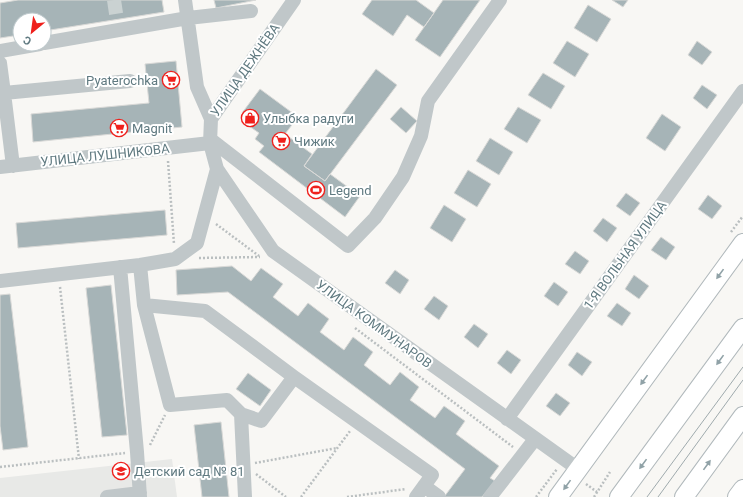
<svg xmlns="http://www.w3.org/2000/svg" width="743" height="497" font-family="Roboto,sans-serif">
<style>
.built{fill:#e8e9e7}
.building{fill:#a6b4b7;stroke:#d9d9d7}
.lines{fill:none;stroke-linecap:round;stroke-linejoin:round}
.minor-tunnel{stroke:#cad2d2;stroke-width:14;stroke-dasharray:14 7;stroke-linecap:butt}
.major-casing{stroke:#b1b9bc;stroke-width:20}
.path{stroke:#babfc0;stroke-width:2.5;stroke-dasharray:2 2;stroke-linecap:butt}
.minor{stroke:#c0c7c9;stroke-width:14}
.major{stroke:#fff;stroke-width:18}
.tram{stroke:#9faaad;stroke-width:1}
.oneway{fill:#90a2a7}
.labels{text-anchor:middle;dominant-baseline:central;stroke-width:4;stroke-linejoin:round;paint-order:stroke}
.street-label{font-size:13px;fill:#607a81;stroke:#fff}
.poi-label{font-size:13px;fill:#607a81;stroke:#fff;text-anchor:start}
</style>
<rect width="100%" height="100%" fill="#f8f7f4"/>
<path class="built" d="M172 459 177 497H0V478Z"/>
<path class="building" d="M18 0H162L164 12 44 31V20H20V35L0 38V3Z
M214 0H256L216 8Z
M372 0H416L434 13 424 27 407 15 393 36 362 14Z
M443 0H480L440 57 415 40Z
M612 0H628L623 7Z
M588 5 611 19 597 42 574 28Z
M567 41 589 54 575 77 553 63Z
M697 41 712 52 702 65 688 55Z
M176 61 182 127 33 142 31 114 149 103 145 64Z
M376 69 397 85 325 181 304 166Z
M543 73 565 86 551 109 528 95Z
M702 85 717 95 707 109 693 98Z
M260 89 298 117 285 134 312 154 304 166 325 181 330 174 360 196 345 217 259 152 264 146 255 139 259 133 249 126 253 121 242 113Z
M401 107 417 121 406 133 390 119Z
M518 107 541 120 527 143 504 129Z
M662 114 681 127 665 151 646 138Z
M490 138 513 152 499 175 476 161Z
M468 170 491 184 477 207 454 193Z
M626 193 640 203 630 216 616 206Z
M708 195 722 206 712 219 698 209Z
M444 205 466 219 452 242 430 228Z
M165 210 167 235 18 248 16 223Z
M603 218 617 228 607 242 593 231Z
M661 237 675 247 666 260 651 250Z
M575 251 589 261 580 274 565 264Z
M232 266 251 281 261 268 283 284 273 297 298 316 308 303 329 319 320 332 344 350 353 337 373 352 364 365 390 385 400 372 419 387 410 400 435 418 444 406 465 421 456 434 499 466 490 478 495 481 482 497H444L465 469 228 292 177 295 176 270Z
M395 270 409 280 400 294 385 283Z
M634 275 649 286 639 299 625 289Z
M554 282 568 292 558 306 544 296Z
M111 285 127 435 102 437 86 288Z
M10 294 28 447 3 450 0 426V295Z
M434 296 448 306 439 320 424 309Z
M617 303 631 313 622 326 607 316Z
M474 324 488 334 478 348 464 337Z
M507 350 521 360 511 374 497 363Z
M577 352 592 362 582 376 568 365Z
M248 373 271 390 260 406 236 389Z
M556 393 570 403 560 416 546 406Z
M221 422 229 497H202L194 425Z"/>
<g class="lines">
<path class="minor-tunnel" d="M114 0 117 20"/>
<defs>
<path id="major" d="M558 497 743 243
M619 497 743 328
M684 497 743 416
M737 497 743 489"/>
</defs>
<use href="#major" class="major-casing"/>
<path class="path" d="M168 161 174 244
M216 224 259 256
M731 232 743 216
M199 258 260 257
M60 287 79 459
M355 328 513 447
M150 445 165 415
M255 463 337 448
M0 467 125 453
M256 474 286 497
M586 484 597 492
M301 497 350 431
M347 497 406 489
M536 497 557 469
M594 497 610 472"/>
<path class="minor" d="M185 0 197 87 211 119
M294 0 211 119 210 143 217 169 273 251 578 469
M44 43 188 18 251 11
M0 51 40 44
M0 63 4 93 130 81
M0 93H4L13 166
M210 139 348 246 375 218 403 177 421 136 428 101 500 0
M0 167 210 143
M140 265 144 305 205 311 294 377 432 475 416 497
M120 267 137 452 140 497
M0 281 140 265 175 259 197 243 217 169
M144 305 170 405 227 400 241 414
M507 419 743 91
M424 486 439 497
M107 497 140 493
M245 497 241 414 261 421 294 377
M490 497 535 439"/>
<use href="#major" class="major"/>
<path class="tram" d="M647 497 743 367
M658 497 743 380"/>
</g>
<defs><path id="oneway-solid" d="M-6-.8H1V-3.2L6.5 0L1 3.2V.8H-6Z"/></defs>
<g class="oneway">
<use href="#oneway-solid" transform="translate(720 274) rotate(126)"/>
<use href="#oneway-solid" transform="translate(720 360) rotate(126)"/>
<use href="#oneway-solid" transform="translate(644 380) rotate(126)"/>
<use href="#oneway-solid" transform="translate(643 464) rotate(126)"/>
<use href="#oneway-solid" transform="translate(707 465) rotate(-54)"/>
<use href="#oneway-solid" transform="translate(567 485) rotate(126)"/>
</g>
<defs>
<symbol id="supermarket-ring" viewBox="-11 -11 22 22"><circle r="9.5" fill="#fff" stroke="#ef201c" stroke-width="1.5"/><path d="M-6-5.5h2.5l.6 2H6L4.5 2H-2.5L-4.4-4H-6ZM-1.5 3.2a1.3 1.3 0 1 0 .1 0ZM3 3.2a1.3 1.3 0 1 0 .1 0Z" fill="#ef201c"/></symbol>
<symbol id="shop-ring" viewBox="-11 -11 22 22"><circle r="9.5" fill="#fff" stroke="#ef201c" stroke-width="1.5"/><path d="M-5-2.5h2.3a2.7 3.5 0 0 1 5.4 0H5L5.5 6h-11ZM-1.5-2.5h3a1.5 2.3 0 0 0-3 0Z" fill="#ef201c"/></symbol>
<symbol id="stadium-ring" viewBox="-11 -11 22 22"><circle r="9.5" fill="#fff" stroke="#ef201c" stroke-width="1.5"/><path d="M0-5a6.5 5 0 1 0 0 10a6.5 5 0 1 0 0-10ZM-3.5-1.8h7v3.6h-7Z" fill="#ef201c"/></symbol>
<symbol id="school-ring" viewBox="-11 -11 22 22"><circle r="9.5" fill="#fff" stroke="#ef201c" stroke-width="1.5"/><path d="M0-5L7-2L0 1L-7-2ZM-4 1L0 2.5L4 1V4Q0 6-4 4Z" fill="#ef201c"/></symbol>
</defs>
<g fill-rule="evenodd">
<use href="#supermarket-ring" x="161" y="70" width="20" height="20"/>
<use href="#shop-ring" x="240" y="108" width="20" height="20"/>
<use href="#supermarket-ring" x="109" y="118" width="20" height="20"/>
<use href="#supermarket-ring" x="271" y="131" width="20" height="20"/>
<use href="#stadium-ring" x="306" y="180" width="20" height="20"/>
<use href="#school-ring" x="111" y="461" width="20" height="20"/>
</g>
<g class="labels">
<g class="street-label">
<text transform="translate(245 70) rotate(-55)">УЛИЦА ДЕЖНЁВА</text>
<text transform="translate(105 155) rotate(-6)">УЛИЦА ЛУШНИКОВА</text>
<text transform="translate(625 255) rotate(-54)">1-Я ВОЛЬНАЯ УЛИЦА</text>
<text transform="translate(374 324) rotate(36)">УЛИЦА КОММУНАРОВ</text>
</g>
<g class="poi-label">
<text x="158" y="80" text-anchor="end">Pyaterochka</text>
<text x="263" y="118">Улыбка радуги</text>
<text x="132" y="128">Magnit</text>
<text x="294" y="141">Чижик</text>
<text x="329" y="190">Legend</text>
<text x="134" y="471">Детский сад № 81</text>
</g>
</g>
<g transform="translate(32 32) rotate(209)"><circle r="19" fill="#ffffff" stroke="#bfcacd"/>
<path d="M0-3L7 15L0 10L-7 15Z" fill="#ef201c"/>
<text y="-6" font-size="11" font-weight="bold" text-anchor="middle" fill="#607a81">С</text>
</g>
</svg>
